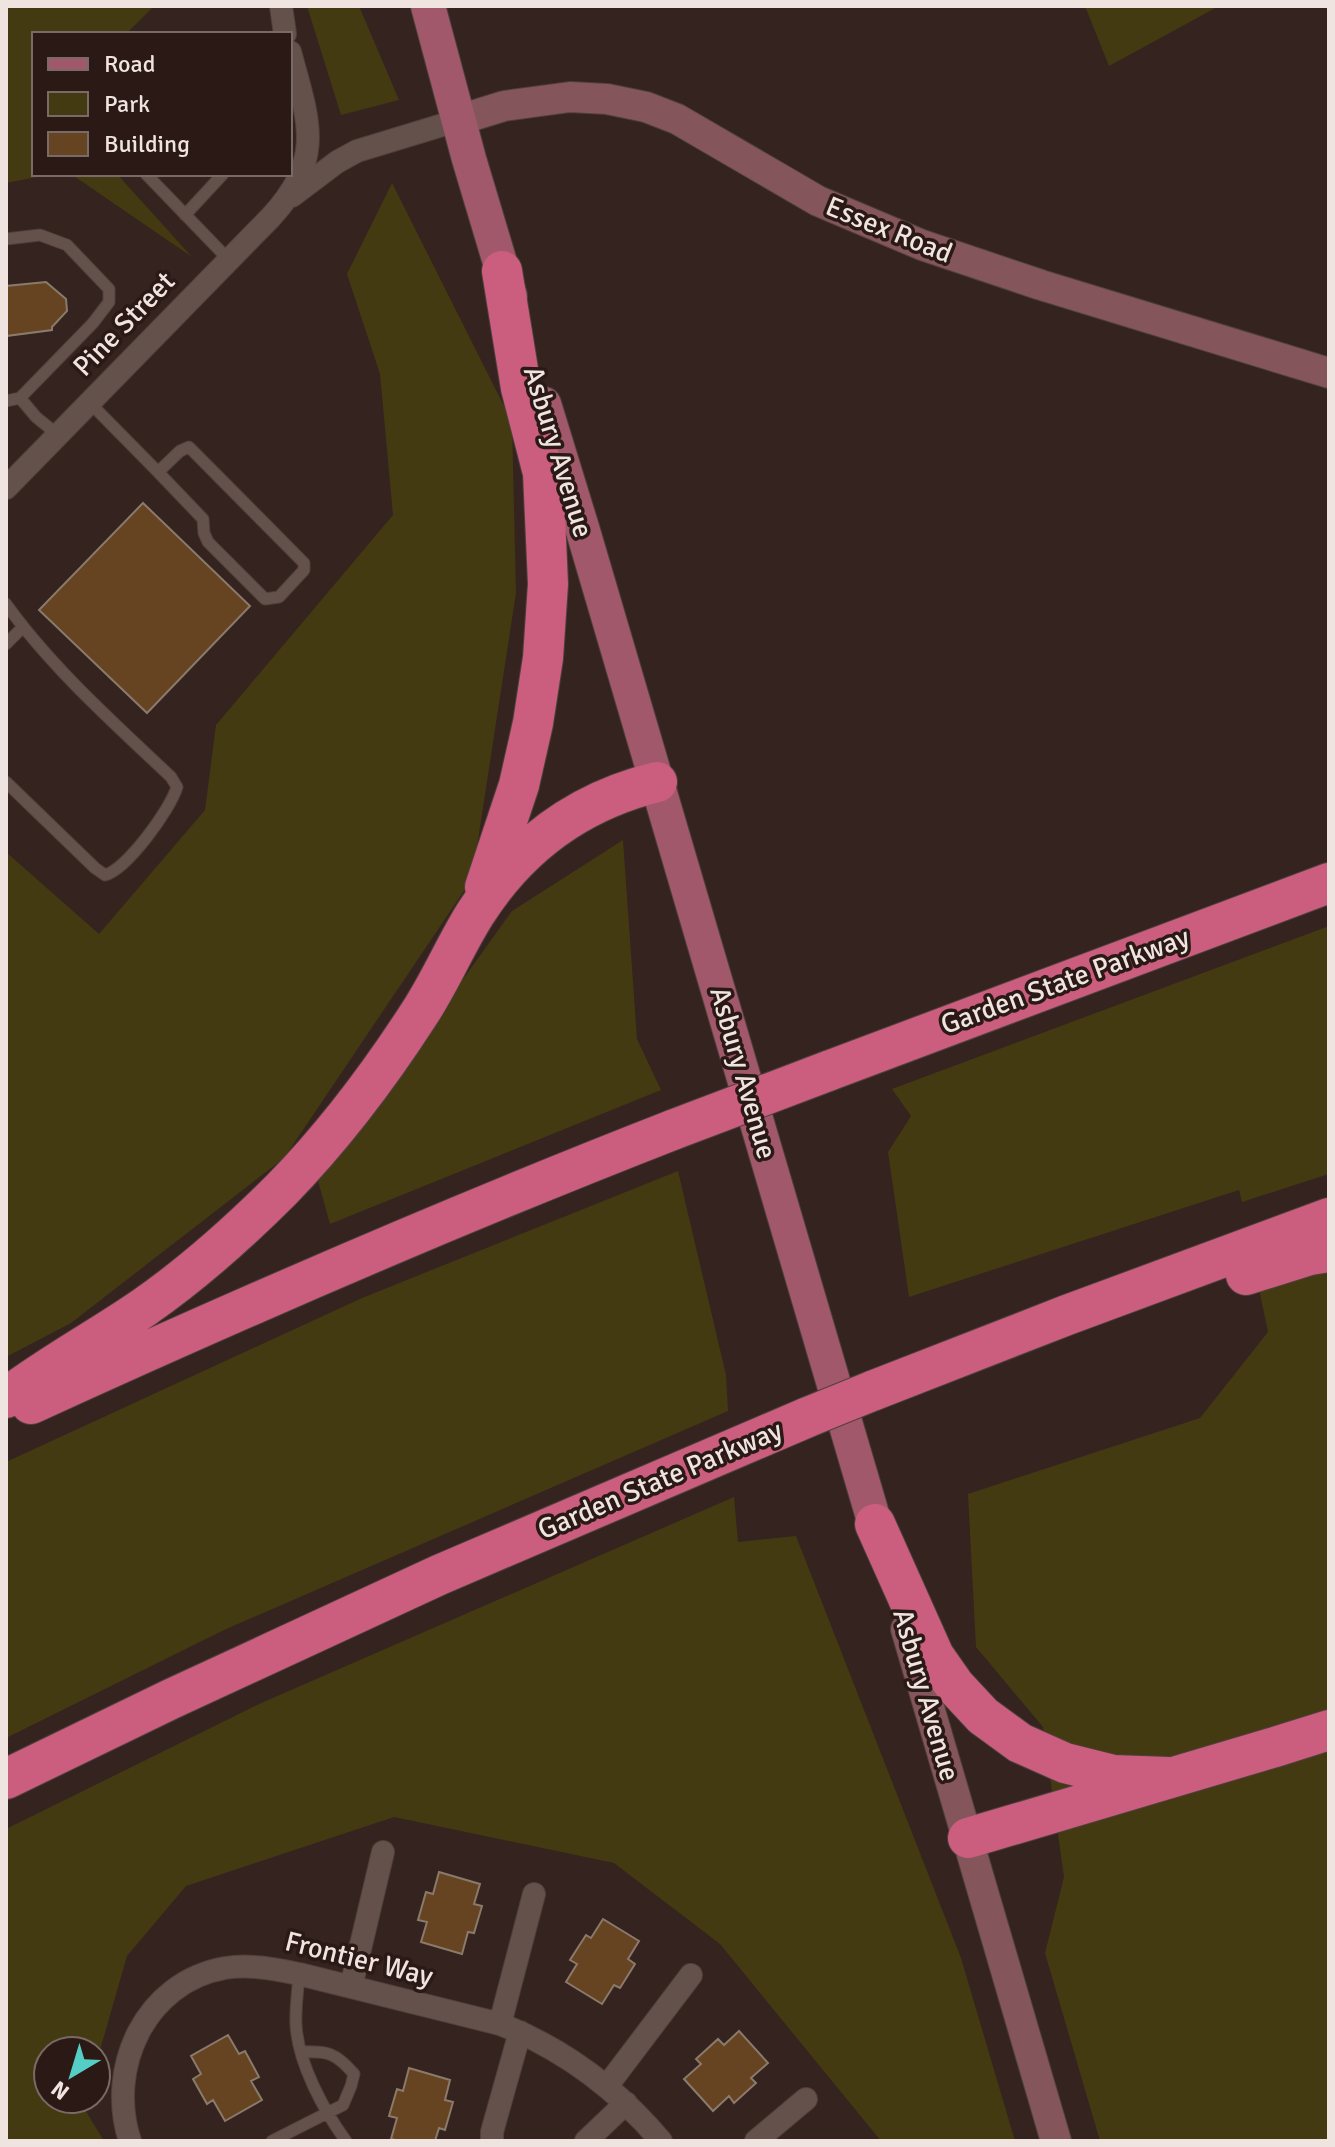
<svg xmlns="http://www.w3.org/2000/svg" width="1335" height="2147" font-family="Signika,sans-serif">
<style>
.green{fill:#433a11}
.building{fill:#664421;stroke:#8a7a6c;stroke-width:2}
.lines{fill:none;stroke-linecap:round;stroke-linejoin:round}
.lane-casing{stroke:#4f403c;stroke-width:13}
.street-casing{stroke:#4f403c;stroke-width:24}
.secondary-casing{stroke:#4f403c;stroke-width:32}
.primary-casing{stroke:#4f403c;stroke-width:36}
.highway-casing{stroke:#4f403c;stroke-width:42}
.lane{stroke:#65514c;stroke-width:11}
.street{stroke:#65514c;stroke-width:22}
.secondary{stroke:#84555b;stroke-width:30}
.primary{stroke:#a2586b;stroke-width:34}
.highway{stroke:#cb5d7f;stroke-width:40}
.highway-bridge-casing{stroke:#4f403c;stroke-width:42;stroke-linecap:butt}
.highway-bridge{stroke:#cb5d7f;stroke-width:40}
.labels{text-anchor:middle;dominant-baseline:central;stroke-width:7;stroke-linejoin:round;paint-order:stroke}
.street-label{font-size:28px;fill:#f0e4e1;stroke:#2a1915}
</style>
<rect width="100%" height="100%" fill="#35231f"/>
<path class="green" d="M6 6H154L126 34H34V174H53L6 183Z
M307 6H359L399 100 341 115Z
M1085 6H1219L1109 66Z
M71 174H117L192 257Z
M392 183 512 422 516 593 472 879 284 1158 71 1323 6 1357V852L99 934 205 810 216 725 393 515 380 374 347 274Z
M623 840 637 1039 661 1090 330 1224 318 1181 512 911Z
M1329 926V1174L1242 1202 1239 1190 909 1297 888 1152 911 1116 892 1089Z
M678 1171 726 1375 728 1411 224 1630 6 1738V1462L362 1298Z
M1329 1259V2141H1100L1045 1953 1064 1877 1043 1727 976 1647 968 1494 1200 1418 1268 1332 1258 1284Z
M734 1497 738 1542 796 1536 961 1958 1015 2141H881L720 1944 614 1863 394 1817 186 1886 127 1956 96 2064V2051H48V2099H86L84 2108 104 2141H6V1829L259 1704Z"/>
<path class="building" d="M46 282 66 299 67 311 52 327V330L6 336V286Z
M143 503 250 606 147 713 39 610Z
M439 1872 480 1884 474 1904 482 1906 474 1933 468 1932 462 1954 421 1942 427 1922 418 1920 426 1892 433 1894Z
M603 1919 639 1941 628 1959 635 1964 620 1988 614 1985 602 2004 566 1982 577 1964 570 1960 586 1935 591 1938Z
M739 2031 768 2063 751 2078 756 2083 734 2103 729 2096 713 2111 684 2079 701 2064 696 2059 718 2039 724 2045Z
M228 2035 239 2054 245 2051 259 2077 251 2081 262 2100 225 2121 213 2100 207 2104 193 2079 201 2074 191 2056Z
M409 2068 450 2080 445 2100 453 2102 445 2130 439 2128 435 2141H400L391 2139 397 2118 389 2116 397 2089 403 2091Z"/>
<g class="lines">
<defs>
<path id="lane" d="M146 174 229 260
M185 215 223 174
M6 239 40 235 67 245 109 289V302L93 323 20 398 6 401
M20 398 36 417 58 435
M90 403 158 472 180 451 189 447 304 563V570L279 597 265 599 208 542 204 533 203 519 158 472
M6 604C52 668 113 722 171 777L177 787C170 810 127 869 105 875L95 868 6 782
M6 644 23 627
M299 1974C298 1991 295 2008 296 2025 298 2063 324 2111 346 2141
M272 2141 343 2105 351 2086 354 2074C336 2053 328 2051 302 2052"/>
<path id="street" d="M281 6 285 34
M292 196 337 162 357 151 459 120
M6 488 271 217C325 158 309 122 290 52
M351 1987 383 1852
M500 2024 534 1894
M607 2086 691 1975
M130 2141C106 2068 145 1982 225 1968 250 1964 274 1969 299 1974L500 2024C564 2049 617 2089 661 2141
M492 2141V2132L520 2032
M586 2141 626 2103
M756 2141 806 2099"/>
<path id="secondary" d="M459 120 504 106 570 97 607 99 646 107 677 119 818 201 922 245 1041 285 1329 373
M906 1629 1056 2141"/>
<path id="primary" d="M428 6 469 159 510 296
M544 404 583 531 875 1524"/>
<path id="highway" d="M485 887 519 785 533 723 543 658 548 584 543 473 521 388 502 271
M828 1071 1329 883
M1246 1275 1310 1255 1329 1252
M872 1391 1067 1315 1329 1218
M6 1398C49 1365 98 1339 143 1308 192 1274 238 1233 281 1190 333 1137 379 1076 419 1014 440 982 455 946 475 914 518 846 579 801 657 782
M31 1404C243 1307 457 1214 675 1129
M875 1524 934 1656 955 1686 983 1716 1020 1743 1065 1763 1113 1775 1168 1777
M6 1779 171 1699 439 1575 808 1417
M968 1838 1275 1747 1329 1730"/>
</defs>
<use href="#lane" class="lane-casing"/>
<use href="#street" class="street-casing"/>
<use href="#secondary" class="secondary-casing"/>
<use href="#primary" class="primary-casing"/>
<use href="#highway" class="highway-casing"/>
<use href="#lane" class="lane"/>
<use href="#street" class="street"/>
<use href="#secondary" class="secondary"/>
<use href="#primary" class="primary"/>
<use href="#highway" class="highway"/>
<defs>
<path id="highway-bridge" d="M675 1129 828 1071
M808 1417 872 1391"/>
</defs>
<use href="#highway-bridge" class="highway-bridge-casing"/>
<use href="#highway-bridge" class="highway-bridge"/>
</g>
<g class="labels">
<g class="street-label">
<text transform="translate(889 230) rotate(22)">Essex Road</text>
<text transform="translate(124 324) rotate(-46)">Pine Street</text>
<text transform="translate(558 452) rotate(73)">Asbury Avenue</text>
<text transform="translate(1065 981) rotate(-20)">Garden State Parkway</text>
<text transform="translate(743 1073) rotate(74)">Asbury Avenue</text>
<text transform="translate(660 1480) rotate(-23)">Garden State Parkway</text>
<text transform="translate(926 1695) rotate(74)">Asbury Avenue</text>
<text transform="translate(359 1959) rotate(14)">Frontier Way</text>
</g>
</g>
<rect width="1335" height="2147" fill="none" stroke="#f0e4e1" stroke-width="16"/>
<rect x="32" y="32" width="260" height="144" fill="#2a1915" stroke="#796a67" stroke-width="2"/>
<rect x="48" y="58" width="40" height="12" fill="#a2586b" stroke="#796a67" stroke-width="2"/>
<text x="104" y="72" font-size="24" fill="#f0e4e1">Road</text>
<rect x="48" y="92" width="40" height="24" fill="#433a11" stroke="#796a67" stroke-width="2"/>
<text x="104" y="112" font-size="24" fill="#f0e4e1">Park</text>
<rect x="48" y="132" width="40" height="24" fill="#664421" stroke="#796a67" stroke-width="2"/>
<text x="104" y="152" font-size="24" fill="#f0e4e1">Building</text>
<g transform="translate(72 2075) rotate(218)"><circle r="38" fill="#2a1915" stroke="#796a67" stroke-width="2"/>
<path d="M0-6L14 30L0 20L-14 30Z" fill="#55cec6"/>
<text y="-12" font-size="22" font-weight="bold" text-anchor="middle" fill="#f0e4e1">N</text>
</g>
</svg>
